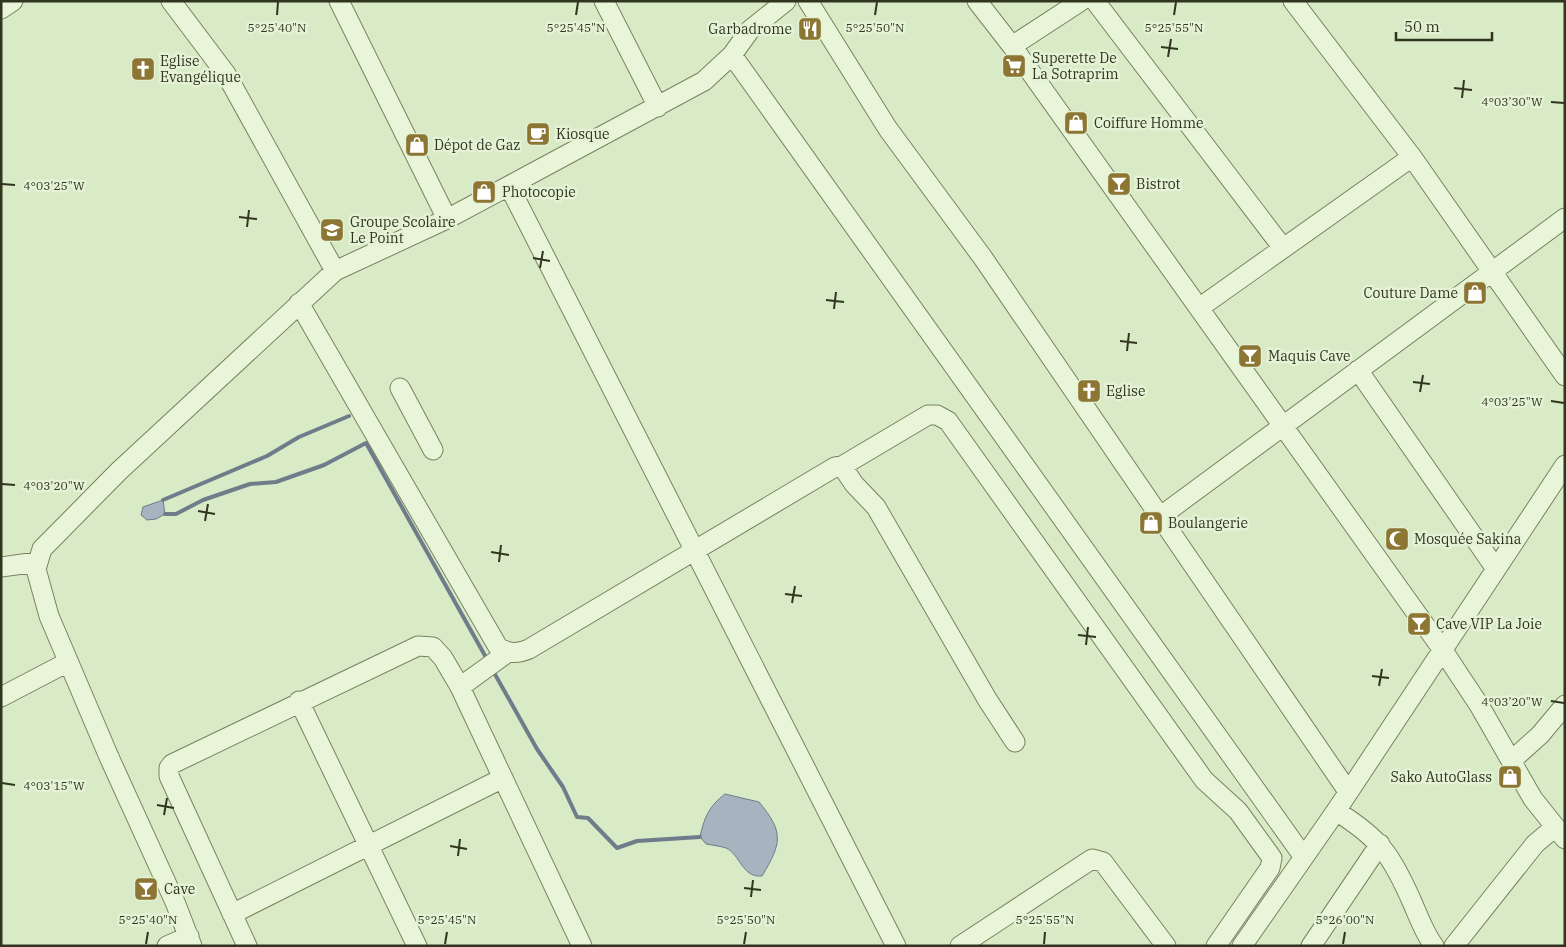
<svg xmlns="http://www.w3.org/2000/svg" width="1566" height="947" font-family="'IBM Plex Serif',serif">
<style>
.water{fill:#a7b3be;stroke:#6f7d8b}
.lines{fill:none;stroke-linecap:round;stroke-linejoin:round}
.stream{stroke:#6f7d8b;stroke-width:4}
.minor-casing{stroke:#78835e;stroke-width:21}
.minor{stroke:#e8f5d9;stroke-width:19}
.ticks{fill:none;stroke:#303520;stroke-width:2}
.labels{text-anchor:middle;dominant-baseline:central;stroke-width:5;stroke-linejoin:round;paint-order:stroke}
.poi-label{font-size:14px;fill:#303520;stroke:#e4f2d5;text-anchor:start}
.ticks-label{font-size:12px;text-anchor:middle;fill:#303520;stroke:#e4f2d5;stroke-width:5;stroke-linejoin:round;paint-order:stroke}
</style>
<rect width="100%" height="100%" fill="#d9eac6"/>
<path class="water" d="M163 500 165 514 156 519 147 520 141 515 143 507Z
M725 794 759 802C784 832 782 843 762 876 742 878 740 854 726 848 720 846 712 845 706 844L700 837C704 818 709 806 725 794Z"/>
<g class="lines">
<path class="stream" d="M163 500 267 456 299 437 349 416
M165 514H176L203 500 250 484 276 482 324 465 366 443 488 661
M492 669 537 749 563 787 577 817 588 818 617 848 637 841 700 837"/>
<defs>
<path id="minor" d="M171 1 226 74 335 271
M339 1 447 219
M604 1 658 107
M808 1 888 129 983 258 1347 790
M977 1 1012 46 1081 1
M1095 1 1283 248
M1293 1 1412 157 1565 376
M1 9 13 1
M1012 46 1442 649 1479 705 1533 799 1565 839
M732 55 1303 856
M509 186 896 946
M299 303 498 647C509 654 517 654 529 649L835 467 842 466 854 484 876 507 987 699 1015 742
M1199 308 1412 157
M1358 370 1496 569
M400 388 433 450
M842 466 928 415H937L948 421 1204 780 1238 811 1272 858 1270 868 1216 946
M1161 516 1565 218
M1 567 37 562
M460 687 507 653
M1 697 68 662
M299 701 417 946
M1511 761 1540 735 1565 705
M1336 811C1381 839 1392 856 1413 904 1419 918 1425 934 1434 946
M232 914 503 778
M167 946 189 936
M192 946 175 902 109 757 49 616 36 569 42 549 119 471 335 271 447 219 704 81 732 55 750 30 786 1
M247 946 169 776V768L172 764 418 646 433 647 443 658 460 687 582 946
M960 946 1092 859 1103 862 1166 946
M1242 946 1336 811 1565 465
M1311 946 1380 844
M1454 946 1535 844 1555 827"/>
</defs>
<use href="#minor" class="minor-casing"/>
<use href="#minor" class="minor"/>
</g>
<path class="ticks" d="M277 15 278 2M576 15 578 2M875 15 877 2M1174 15 1176 2M1161 47 1178 49M1168 57 1171 39M1454 88 1472 90M1462 98 1464 80M1551 102 1564 103M2 184 15 185M239 217 257 219M247 227 249 210M533 258 550 261M540 268 543 251M826 300 844 302M834 309 836 292M1120 341 1137 343M1127 351 1129 333M1413 382 1430 384M1420 392 1423 375M1551 401 1564 403M2 484 15 485M198 511 215 514M205 521 208 504M491 552 509 555M499 562 501 545M785 594 802 596M792 603 795 586M1078 635 1096 637M1086 645 1088 627M1372 676 1389 678M1379 686 1382 669M1551 701 1564 703M2 783 15 785M157 805 174 808M164 815 167 798M450 846 467 849M458 856 460 839M744 888 761 890M751 897 753 880M146 944 148 932M445 944 447 932M744 944 746 932M1044 944 1045 932M1343 944 1345 932"/>
<defs>
<symbol id="restaurant-square" viewBox="-11 -11 22 22"><rect x="-9" y="-9" width="18" height="18" rx="4" fill="#8d7633" stroke="#e4f2d5"/><path d="M-5-6h1v4h1v-4h1v4h1v-4h1v5L-1.5 .5V6h-2V.5L-5-1ZM5-6V6H3V1.5H1.5Q1.5-4 5-6Z" fill="#fff"/></symbol>
<symbol id="supermarket-square" viewBox="-11 -11 22 22"><rect x="-9" y="-9" width="18" height="18" rx="4" fill="#8d7633" stroke="#e4f2d5"/><path d="M-6-5.5h2.5l.6 2H6L4.5 2H-2.5L-4.4-4H-6ZM-1.5 3.2a1.3 1.3 0 1 0 .1 0ZM3 3.2a1.3 1.3 0 1 0 .1 0Z" fill="#fff"/></symbol>
<symbol id="church-square" viewBox="-11 -11 22 22"><rect x="-9" y="-9" width="18" height="18" rx="4" fill="#8d7633" stroke="#e4f2d5"/><path d="M-1.2-6h2.4v3.5h3.3v2.4h-3.3V6h-2.4V-.1h-3.3v-2.4h3.3Z" fill="#fff"/></symbol>
<symbol id="shop-square" viewBox="-11 -11 22 22"><rect x="-9" y="-9" width="18" height="18" rx="4" fill="#8d7633" stroke="#e4f2d5"/><path d="M-5-2.5h2.3a2.7 3.5 0 0 1 5.4 0H5L5.5 6h-11ZM-1.5-2.5h3a1.5 2.3 0 0 0-3 0Z" fill="#fff"/></symbol>
<symbol id="cafe-square" viewBox="-11 -11 22 22"><rect x="-9" y="-9" width="18" height="18" rx="4" fill="#8d7633" stroke="#e4f2d5"/><path d="M-5.5-4.5H6V0H3Q3 3.5 0 3.5H-2.5Q-5.5 3.5-5.5 0ZM3-3.2v2h1.7v-2ZM-6 4.5H4V6H-6Z" fill="#fff"/></symbol>
<symbol id="bar-square" viewBox="-11 -11 22 22"><rect x="-9" y="-9" width="18" height="18" rx="4" fill="#8d7633" stroke="#e4f2d5"/><path d="M-6-5H6L.8 .8V4.5H3.5V6h-7V4.5H-.8V.8Z" fill="#fff"/></symbol>
<symbol id="school-square" viewBox="-11 -11 22 22"><rect x="-9" y="-9" width="18" height="18" rx="4" fill="#8d7633" stroke="#e4f2d5"/><path d="M0-5L7-2L0 1L-7-2ZM-4 1L0 2.5L4 1V4Q0 6-4 4Z" fill="#fff"/></symbol>
<symbol id="mosque-square" viewBox="-11 -11 22 22"><rect x="-9" y="-9" width="18" height="18" rx="4" fill="#8d7633" stroke="#e4f2d5"/><path d="M3.5-4.9A6 6 0 1 0 3.5 4.9A5 5 0 1 1 3.5-4.9Z" fill="#fff"/></symbol>
</defs>
<g fill-rule="evenodd">
<use href="#restaurant-square" x="796" y="15" width="28" height="28"/>
<use href="#supermarket-square" x="1000" y="52" width="28" height="28"/>
<use href="#church-square" x="129" y="55" width="28" height="28"/>
<use href="#shop-square" x="1062" y="109" width="28" height="28"/>
<use href="#cafe-square" x="524" y="120" width="28" height="28"/>
<use href="#shop-square" x="403" y="131" width="28" height="28"/>
<use href="#bar-square" x="1105" y="170" width="28" height="28"/>
<use href="#shop-square" x="470" y="178" width="28" height="28"/>
<use href="#school-square" x="318" y="216" width="28" height="28"/>
<use href="#shop-square" x="1461" y="279" width="28" height="28"/>
<use href="#bar-square" x="1236" y="342" width="28" height="28"/>
<use href="#church-square" x="1075" y="377" width="28" height="28"/>
<use href="#shop-square" x="1137" y="509" width="28" height="28"/>
<use href="#mosque-square" x="1383" y="525" width="28" height="28"/>
<use href="#bar-square" x="1405" y="610" width="28" height="28"/>
<use href="#shop-square" x="1496" y="763" width="28" height="28"/>
<use href="#bar-square" x="132" y="875" width="28" height="28"/>
</g>
<g class="labels">
<g class="poi-label">
<text x="792" y="29" text-anchor="end">Garbadrome</text>
<text x="1032" y="58">Superette De<tspan x="1032" dy="16">La Sotraprim</tspan></text>
<text x="160" y="61">Eglise<tspan x="160" dy="16">Evangélique</tspan></text>
<text x="1094" y="123">Coiffure Homme</text>
<text x="556" y="134">Kiosque</text>
<text x="434" y="145">Dépot de Gaz</text>
<text x="1136" y="184">Bistrot</text>
<text x="502" y="192">Photocopie</text>
<text x="350" y="222">Groupe Scolaire<tspan x="350" dy="16">Le Point</tspan></text>
<text x="1458" y="293" text-anchor="end">Couture Dame</text>
<text x="1268" y="356">Maquis Cave</text>
<text x="1106" y="391">Eglise</text>
<text x="1168" y="523">Boulangerie</text>
<text x="1414" y="539">Mosquée Sakina</text>
<text x="1436" y="624">Cave VIP La Joie</text>
<text x="1492" y="777" text-anchor="end">Sako AutoGlass</text>
<text x="164" y="889">Cave</text>
</g>
</g>
<g class="ticks-label">
<text x="277" y="32">5°25'40"N</text>
<text x="576" y="32">5°25'45"N</text>
<text x="875" y="32">5°25'50"N</text>
<text x="1174" y="32">5°25'55"N</text>
<text x="1512" y="106">4°03'30"W</text>
<text x="54" y="190">4°03'25"W</text>
<text x="1512" y="406">4°03'25"W</text>
<text x="54" y="490">4°03'20"W</text>
<text x="1512" y="706">4°03'20"W</text>
<text x="54" y="790">4°03'15"W</text>
<text x="148" y="924">5°25'40"N</text>
<text x="447" y="924">5°25'45"N</text>
<text x="746" y="924">5°25'50"N</text>
<text x="1045" y="924">5°25'55"N</text>
<text x="1345" y="924">5°26'00"N</text>
</g>
<rect width="1566" height="947" fill="none" stroke="#303520" stroke-width="5"/>
<path d="M1396 32v8h96v-8" fill="none" stroke="#303520" stroke-width="2.5"/>
<text x="1404" y="32" font-size="15" fill="#303520" stroke="#e4f2d5" stroke-width="4" paint-order="stroke">50 m</text>
</svg>
